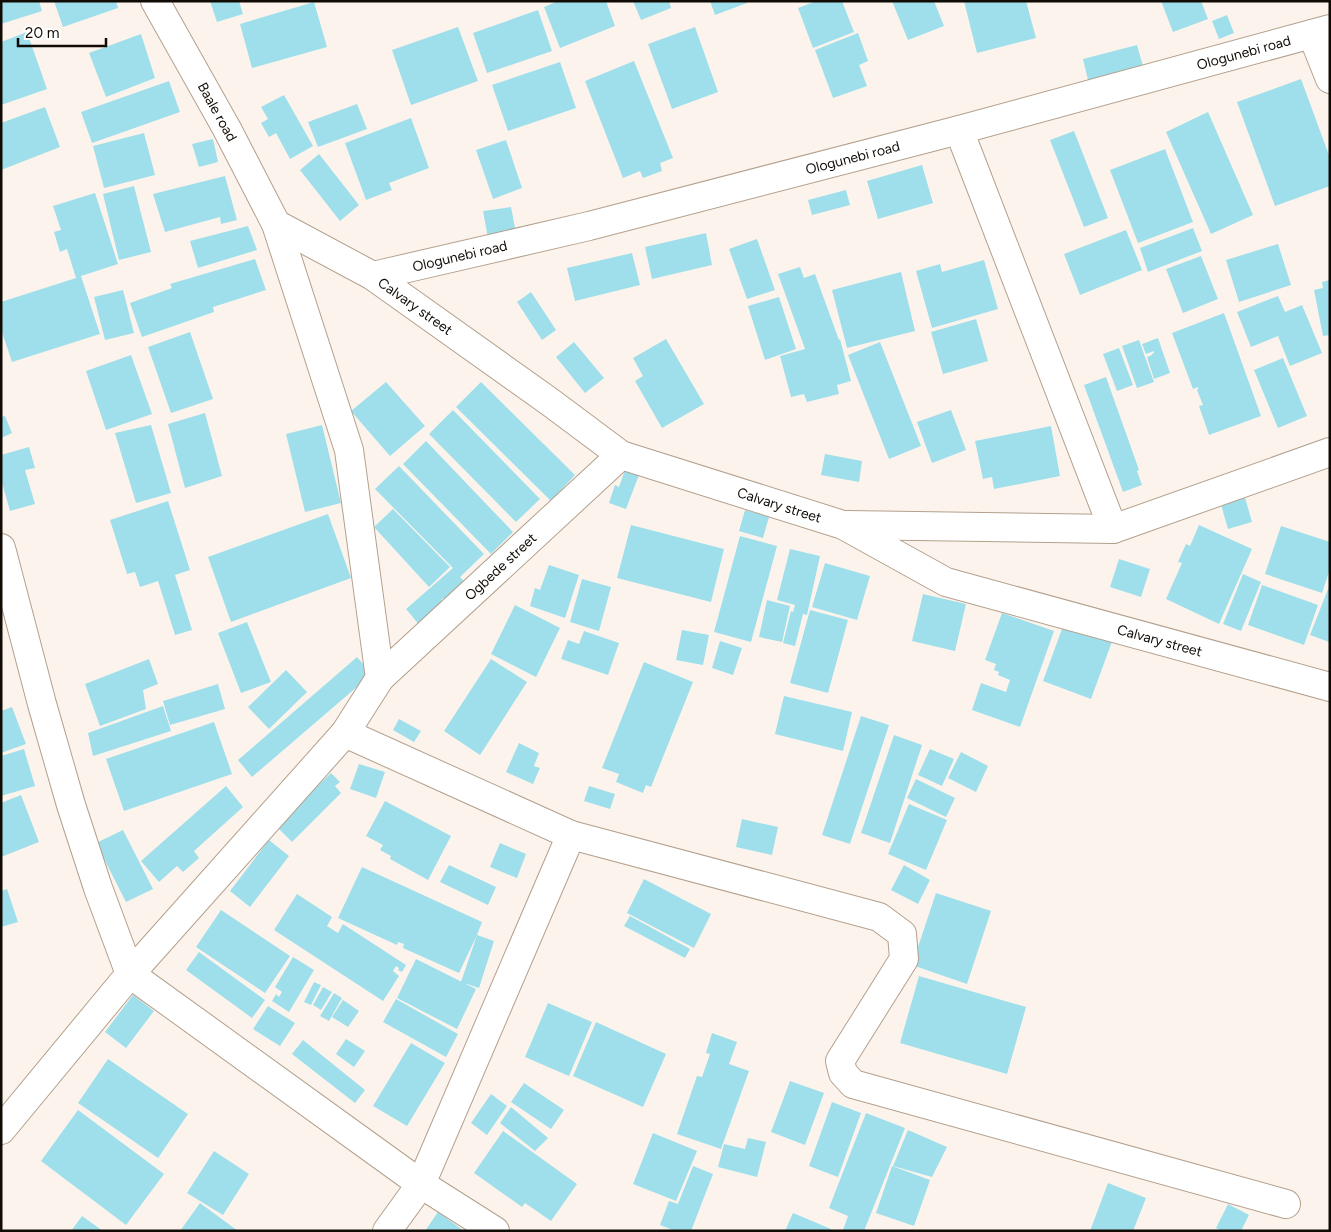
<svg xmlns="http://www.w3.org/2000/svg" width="1331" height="1232" font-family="Figtree,sans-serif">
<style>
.building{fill:#9edfeb}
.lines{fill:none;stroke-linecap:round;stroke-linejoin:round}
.minor-casing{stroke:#b3a08d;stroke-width:30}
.tertiary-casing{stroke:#b3a08d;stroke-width:30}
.minor{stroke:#fff;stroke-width:28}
.tertiary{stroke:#fff;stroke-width:28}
.labels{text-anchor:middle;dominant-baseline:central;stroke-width:4.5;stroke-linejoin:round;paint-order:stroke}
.street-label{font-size:14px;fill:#110b05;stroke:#fff}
</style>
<rect width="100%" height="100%" fill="#fcf4ec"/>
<path class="building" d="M1 1H39L42 11 1 24Z
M54 1H116L118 8 63 27Z
M210 1H239L243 14 217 22Z
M558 1H606L615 26 560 48 544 7Z
M633 1H669L671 8 641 20Z
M710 1H747V3L715 15Z
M816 1H842L854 32 813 48 798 8Z
M892 1H934L944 26 908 40Z
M964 1H1026L1036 38 977 53Z
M1161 1H1201L1208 19 1173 32Z
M314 2 327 47 252 68 240 24Z
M538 10 552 51 487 73 473 33Z
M1227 15 1234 33 1219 39 1212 21Z
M458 27 478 81 411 105 392 50Z
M695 27 718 92 672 109 648 44Z
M27 32 47 89 1 105V42Z
M858 33 868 61 859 65 867 86 833 98 815 50Z
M141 34 155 78 106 97 89 53Z
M1137 45 1143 66 1088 80 1083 59Z
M634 61 673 158 660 163 662 171 643 178 640 171 623 178 585 81Z
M560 62 576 108 508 131 492 85Z
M1301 79 1330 158V186L1275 206 1237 102Z
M169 81 180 112 92 143 81 112Z
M284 95 313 146 290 159 276 133 269 137 261 123 268 119 261 107Z
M357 104 367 129 318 147 308 122Z
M45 107 60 147 1 170V123Z
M1208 112 1253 215 1211 234 1166 132Z
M411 118 429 168 389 183 392 190 366 200 345 143Z
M1074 131 1108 218 1084 227 1050 140Z
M144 133 155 175 104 188 93 146Z
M213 139 218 162 199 167 192 144Z
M506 140 522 188 493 199 476 150Z
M1165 149 1193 222 1138 243 1110 170Z
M319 154 359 205 340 221 300 170Z
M922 165 933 203 878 219 867 181Z
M225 176 237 220 221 224 220 217 165 232 153 194Z
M134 186 151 252 119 260 103 194Z
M846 190 850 205 812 215 808 200Z
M95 193 118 264 81 276 100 334 12 362 1 329V302L76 278 67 249 60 252 54 232 61 230 53 206Z
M511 207 516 233 488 238 483 211Z
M248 226 257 250 198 268 190 241Z
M1193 228 1202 251 1148 272 1140 248Z
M1126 230 1142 270 1080 295 1064 254Z
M706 233 712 265 652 279 645 247Z
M757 239 775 290 747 299 729 249Z
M1278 244 1291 285 1239 302 1226 260Z
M632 253 640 285 575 301 567 268Z
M1201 256 1218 299 1183 313 1166 269Z
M255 259 266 290 213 307 214 312 142 337 130 303 172 288 170 284Z
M984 260 998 309 932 328 916 271 940 264 942 272Z
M800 267 804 278 815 274 839 340 840 339 851 381 837 385 839 394 807 402 804 394 791 397 780 356 805 349 778 274Z
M901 272 915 331 847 348 832 290Z
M1330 280V335L1323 336 1314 290 1323 288 1322 282Z
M123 290 134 333 105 340 94 297Z
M531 292 556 330 542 340 517 302Z
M1278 296 1285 312 1302 305 1322 353 1290 366 1278 336 1251 347 1237 312Z
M779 297 796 349 765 360 748 306Z
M1224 313 1261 416 1209 435 1199 406 1203 405 1197 390 1198 389V387L1193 389 1172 333Z
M976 319 988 361 943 374 931 332Z
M190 332 213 399 171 413 148 347Z
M1158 338 1170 373 1154 379 1147 357 1152 355V354L1154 353V351L1146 354 1142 344Z
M666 339 704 404 662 428 635 381 643 376 633 358Z
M1139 340 1154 382 1137 388 1122 346Z
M574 342 604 378 585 393 556 357Z
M880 342 921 446 889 459 848 355Z
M1119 348 1133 385 1117 391 1103 354Z
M131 355 152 414 106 430 86 371Z
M1283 358 1307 416 1278 428 1254 370Z
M1106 377 1139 470 1137 471 1142 485 1123 492 1084 385Z
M386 382 425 426 390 456 351 411Z
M481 382 575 475 551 501 456 407Z
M453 410 540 499 516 522 429 434Z
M951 410 966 450 932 463 917 422Z
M205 413 222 476 185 488 168 424Z
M5 416 12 433 1 438V417Z
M151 425 171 493 136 503 115 433Z
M322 425 341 503 305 512 286 434Z
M1051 426 1060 476 994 489 992 477 983 479 975 441Z
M426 441 513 532 491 554 403 464Z
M29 447 35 468 25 470 35 504 10 511 1 479V455Z
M825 454 862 461 859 482 821 475Z
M399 466 484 554 460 577 469 587 449 604 444 598 441 600 446 606 421 627 406 609 453 568 375 489Z
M625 470 639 475 626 509 609 503 615 485 619 487Z
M1244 494 1252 522 1228 529 1220 501Z
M168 501 190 570 175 575 192 630 175 635 158 581 140 587 135 572 127 574 110 520Z
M393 509 450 567 429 587 374 527Z
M745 510 769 517 763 538 739 531Z
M328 514 351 578 231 622 208 557Z
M631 525 724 549 711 602 617 578Z
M1199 525 1252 549 1219 624 1166 599 1182 563 1178 562 1186 544 1190 546Z
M1281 526 1330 542V569L1322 593 1265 574Z
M740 536 777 546 751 642 714 632Z
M790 549 820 556 807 615 803 614 795 646 783 643 791 611 793 612 795 605 777 600Z
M1119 559 1150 569 1141 597 1110 587Z
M825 563 870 576 857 620 812 607Z
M549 565 579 575 565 618 530 606 535 588 540 590Z
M1243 574 1261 582 1241 631 1223 624Z
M582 579 611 587 599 631 570 622Z
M1330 584V639L1329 642 1310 635Z
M1262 585 1318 605 1304 645 1248 625Z
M923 594 966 604 955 651 912 641Z
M767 600 790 606 782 642 759 637Z
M515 605 560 628 536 677 491 654Z
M810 610 848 620 828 693 790 683Z
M1002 613 1054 631 1020 727 972 710 981 683 1006 692 1010 680 998 675 999 672 994 670 996 664 985 660Z
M1066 618 1114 636 1091 699 1043 681Z
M247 622 271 682 241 693 218 633Z
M682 630 709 635 703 665 676 660Z
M584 631 619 643 608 675 561 659 568 640 579 644Z
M720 641 742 648 733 675 712 668Z
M357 657 372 674 252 777 238 760Z
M149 659 158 684 143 690 146 709 100 726 85 684Z
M491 659 527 682 480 755 444 731Z
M644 662 693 682 651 787 646 785 643 793 616 782 619 774 602 768Z
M286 670 307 692 269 729 248 707Z
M218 684 225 709 170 725 163 701Z
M784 696 852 712 843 751 775 734Z
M163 706 171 731 93 756 88 733Z
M12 707 26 744 1 753V711Z
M861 716 889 725 850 844 822 835Z
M399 719 421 731 414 742 393 730Z
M214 722 232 774 124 811 106 759Z
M894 735 922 745 890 843 861 833Z
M519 743 539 753 534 766 540 768 533 784 506 772Z
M24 749 35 786 1 796V756Z
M930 749 954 759 942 786 918 775Z
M961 752 988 766 976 792 948 778Z
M359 764 385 772 376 798 350 789Z
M331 773 340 782 335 786 341 793 292 842 276 826Z
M916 779 955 798 946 817 907 798Z
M226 786 243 807 194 851 199 858 183 872 177 866 159 882 141 861Z
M589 786 615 794 610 809 584 801Z
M21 795 39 842 1 857V803Z
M385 801 451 836 428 880 390 859 391 856 380 850 383 845 366 836Z
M909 804 947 820 926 870 888 854Z
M742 819 778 827 772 855 736 847Z
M123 830 153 889 126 902 96 843Z
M269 840 289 856 250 907 230 891Z
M500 843 526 854 517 878 490 867Z
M449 865 496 887 488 905 440 882Z
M904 865 930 880 918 904 891 890Z
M362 867 482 922 477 935 494 941 479 988 461 982 477 935 459 973 403 948 404 944 398 942 397 945 338 918Z
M644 879 711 914 694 948 627 913Z
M7 889 18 922 1 927V891Z
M936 893 991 911 967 984 912 965Z
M297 894 332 917 327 926 338 933 343 924 406 965 402 972 398 970 399 968 396 966 393 971 399 976 383 1001 274 930Z
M221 910 290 956 265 993 196 947Z
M630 916 690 949 685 958 624 926Z
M199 952 265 1000 252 1018 186 970Z
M293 957 314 970 289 1012 272 1001 276 994 279 997 282 992 275 987Z
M416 959 476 989 457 1029 397 998Z
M919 976 1026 1007 1007 1074 900 1043Z
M314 982 321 985 311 1005 304 1002Z
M323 987 332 992 321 1010 313 1005Z
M334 993 342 998 329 1021 320 1016Z
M133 995 154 1011 126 1048 105 1032Z
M396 999 458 1034 446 1057 383 1022Z
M343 1000 359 1011 348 1027 332 1017Z
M548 1003 592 1022 569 1076 525 1057Z
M268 1006 295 1023 280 1046 253 1029Z
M596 1022 666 1054 643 1107 573 1076Z
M712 1033 737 1042 729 1064 749 1071 721 1149 677 1134 697 1076 702 1077 710 1054 706 1053Z
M346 1039 365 1051 354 1067 336 1054Z
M303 1040 365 1090 355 1103 292 1054Z
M411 1043 445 1063 407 1126 373 1106Z
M108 1059 188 1114 158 1158 78 1103Z
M790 1081 824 1093 805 1145 771 1132Z
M524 1083 564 1110 551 1129 511 1102Z
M491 1094 507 1106 487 1135 471 1123Z
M832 1102 861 1113 838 1177 809 1166Z
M511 1107 548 1138 535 1151 500 1123Z
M78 1110 164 1174 126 1225 41 1161Z
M866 1113 905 1128 864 1231H845L843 1230 848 1216 829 1208Z
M908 1130 947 1147 932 1177 893 1166Z
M503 1131 577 1184 551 1221 525 1203 522 1207 474 1173Z
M653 1133 697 1151 676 1201 633 1184Z
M748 1138 766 1142 757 1177 718 1167 724 1144 745 1149Z
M214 1151 249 1174 223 1215 187 1193Z
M693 1166 713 1174 691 1231H675L660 1225 669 1201 678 1204Z
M892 1166 930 1180 914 1226 876 1213Z
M1108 1183 1146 1198 1133 1231H1090Z
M200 1203 238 1231H180Z
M1228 1204 1249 1215 1241 1231H1222L1216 1228Z
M438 1212 464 1231H425Z
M793 1213 831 1229 830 1231H785Z
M82 1216 103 1231H71Z"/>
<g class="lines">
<defs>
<g id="minor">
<path d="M1312 34 1330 79"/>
<path d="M959 130 1113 529"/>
<path id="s1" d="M276 224 373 276 550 402 621 455 843 525 946 582 1330 687"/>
<path id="s2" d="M373 276 589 226 959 130 1330 29"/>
<path d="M847 525 1113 529 1330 452"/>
<path d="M1 548 42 704 71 805 98 888 130 974 421 1184 495 1231"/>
<path id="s3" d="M380 678 621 455"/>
<path d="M345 733 571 835 879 917 902 934 904 959 840 1061 843 1073 853 1084 1286 1204"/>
<path d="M387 1231 421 1184 571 835"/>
</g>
<path id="tertiary" d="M1 1130 130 974 345 733 380 678 349 450 276 224 227 129 155 1"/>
</defs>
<use href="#minor" class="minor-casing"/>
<use href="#tertiary" class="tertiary-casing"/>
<use href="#minor" class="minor"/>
<use href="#tertiary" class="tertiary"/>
</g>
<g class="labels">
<g class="street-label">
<text stroke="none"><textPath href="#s2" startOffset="899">Ologunebi road</textPath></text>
<text transform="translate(217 112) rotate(61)">Baale road</text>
<text stroke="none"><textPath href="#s2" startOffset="494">Ologunebi road</textPath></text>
<text stroke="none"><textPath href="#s2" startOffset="89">Ologunebi road</textPath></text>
<text stroke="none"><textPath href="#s1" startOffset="162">Calvary street</textPath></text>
<text stroke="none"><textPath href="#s1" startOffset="582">Calvary street</textPath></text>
<text stroke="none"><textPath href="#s3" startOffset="164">Ogbede street</textPath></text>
<text stroke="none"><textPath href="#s1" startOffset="988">Calvary street</textPath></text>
</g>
</g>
<rect width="1331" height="1232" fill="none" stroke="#110b05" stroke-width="5"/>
<path d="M18 38v8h88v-8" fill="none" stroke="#110b05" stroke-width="2.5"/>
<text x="25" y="38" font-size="15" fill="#110b05" stroke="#ffffff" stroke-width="4" paint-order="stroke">20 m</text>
</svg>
